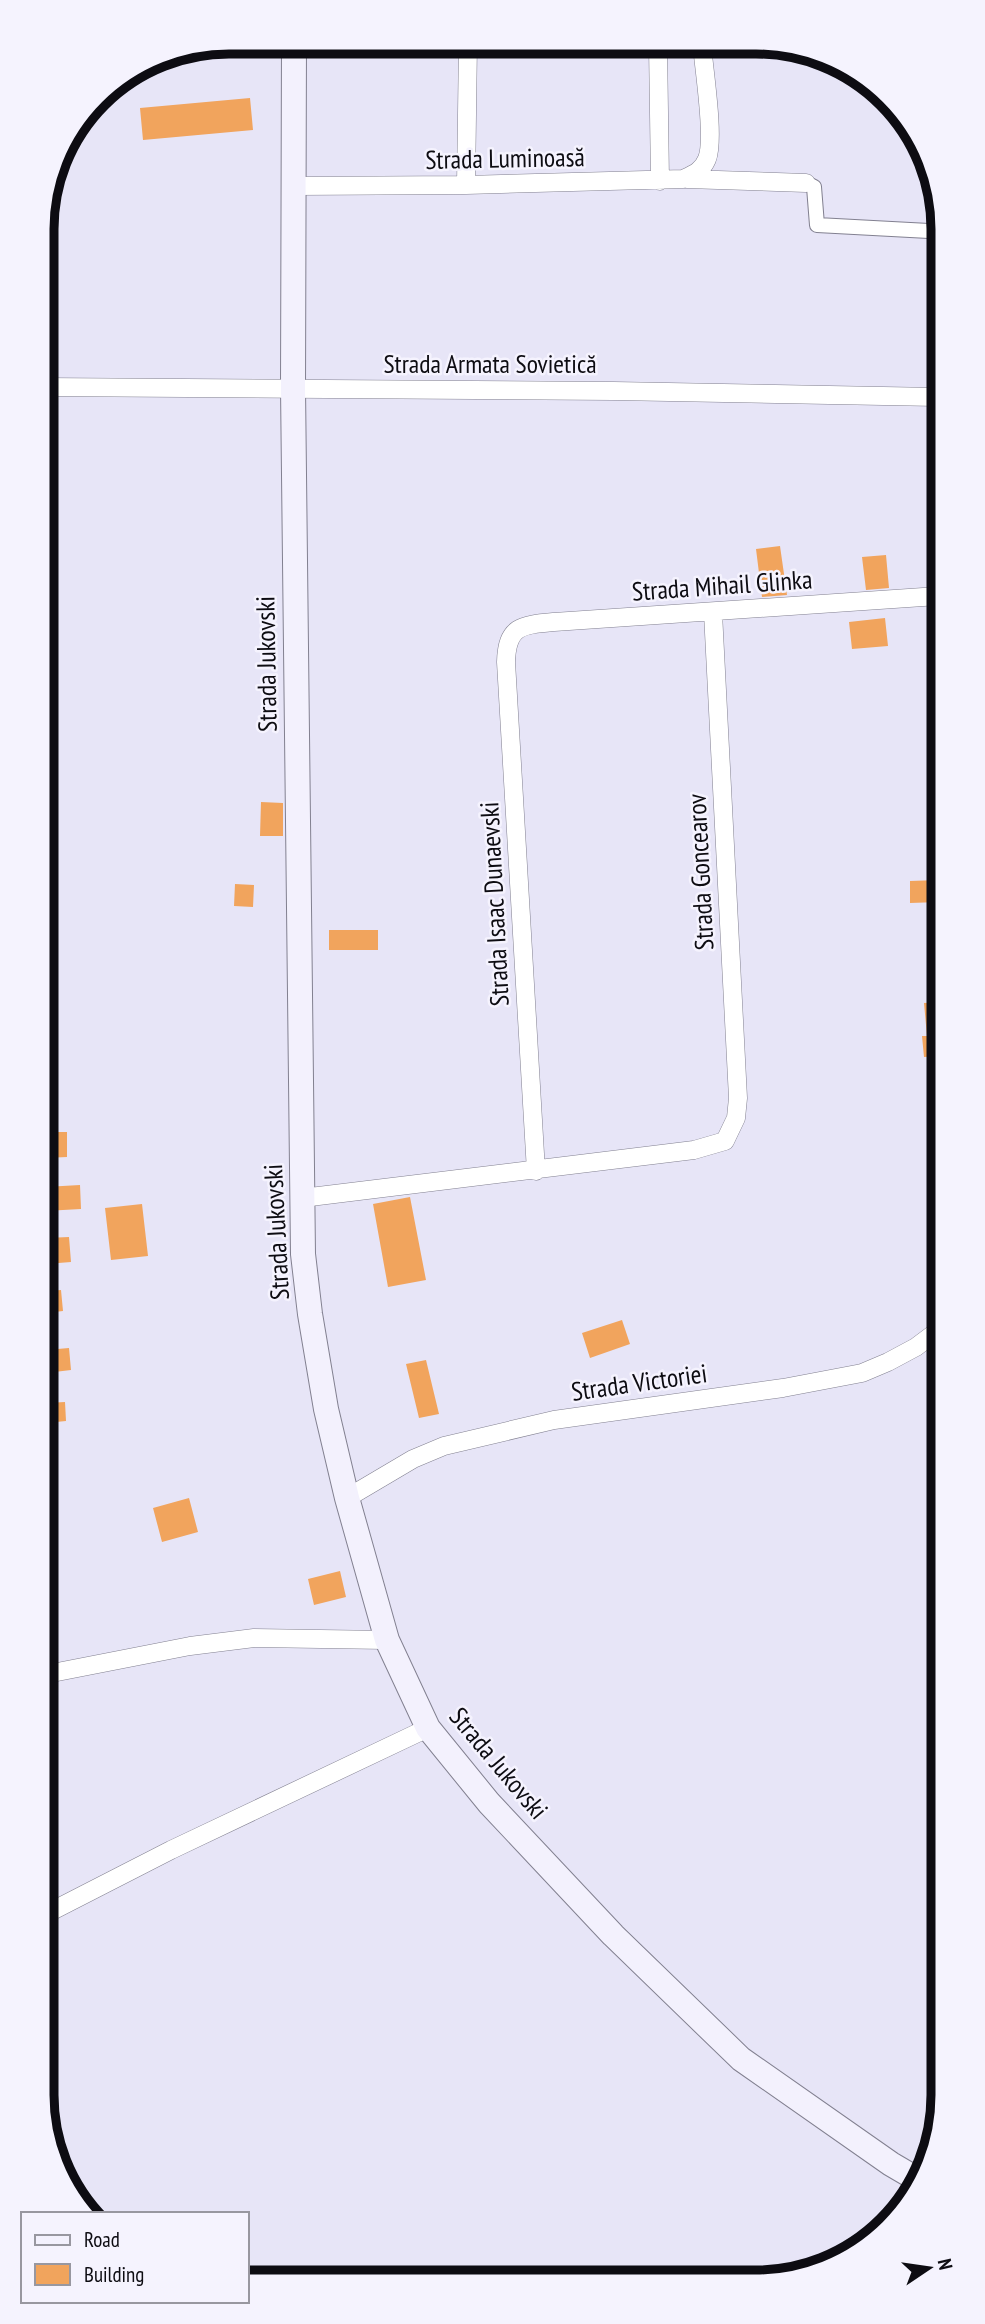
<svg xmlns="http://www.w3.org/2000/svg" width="985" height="2324" font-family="'PT Sans Narrow',sans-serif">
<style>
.building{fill:#f1a45d}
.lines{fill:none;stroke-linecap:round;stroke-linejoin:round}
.pedestrian-casing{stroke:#828090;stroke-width:16}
.minor-casing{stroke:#828090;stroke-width:19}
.secondary-casing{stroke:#828090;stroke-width:26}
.pedestrian{stroke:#fff;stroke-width:14}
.minor{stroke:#fff;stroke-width:18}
.secondary{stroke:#f3f1fd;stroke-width:24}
.labels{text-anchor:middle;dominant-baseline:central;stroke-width:5;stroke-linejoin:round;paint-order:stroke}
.street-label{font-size:26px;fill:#0d0c12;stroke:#f5f3fe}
.rim{fill:none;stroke:#0d0c12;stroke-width:9}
</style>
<rect width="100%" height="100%" fill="#e7e5f7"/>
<path class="building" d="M250 98 253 130 143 140 140 108Z
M780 546 787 595 762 597 756 549Z
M886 555 889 588 866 590 862 557Z
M885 618 888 646 852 649 849 622Z
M261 802 283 803V836H260Z
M939 880V902L910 903V881Z
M235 884 254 885 253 907 234 906Z
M329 930H378V950H329Z
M939 1002V1056L924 1057 922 1036H927L924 1003Z
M45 1132H67V1157L45 1158Z
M80 1185 81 1209 45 1211V1187Z
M410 1197 426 1280 388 1287 373 1204Z
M142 1204 148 1256 111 1260 105 1208Z
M69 1237 71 1262 46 1264V1238Z
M61 1290 63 1311 46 1313V1291Z
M622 1320 630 1344 590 1358 582 1333Z
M69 1348 71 1370 46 1373V1350Z
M426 1360 439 1414 419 1418 406 1364Z
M65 1402 66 1421 46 1423V1403Z
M189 1498 198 1532 162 1542 153 1508Z
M340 1571 346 1597 314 1605 308 1579Z"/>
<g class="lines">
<defs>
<path id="pedestrian" d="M806 183 814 187 817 225 929 231"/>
<path id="minor" d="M658 45 660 181
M687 179 806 183
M466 185 468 43
M294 186 466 185 683 179C694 174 702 171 707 159 715 139 704 70 702 45
M43 387 614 391 937 397
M536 1171 506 662C507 626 521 625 554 622L938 596
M302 1198 694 1150 725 1141 736 1118 738 1098 713 613
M347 1498 413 1459 444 1446 554 1420 783 1388 862 1373 888 1362 916 1347 940 1329
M47 1674 190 1646 254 1638 387 1640
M48 1913 171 1850 428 1728"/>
<path id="secondary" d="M294 42 293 388 303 1254 310 1314 326 1409 347 1498 387 1640 428 1728 489 1803 613 1935 741 2059 891 2164 920 2181"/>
</defs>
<use href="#pedestrian" class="pedestrian-casing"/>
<use href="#minor" class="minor-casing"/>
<use href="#secondary" class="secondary-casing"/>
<use href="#pedestrian" class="pedestrian"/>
<use href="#minor" class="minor"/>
<use href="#secondary" class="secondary"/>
</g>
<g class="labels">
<g class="street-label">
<text transform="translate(505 158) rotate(-1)">Strada Luminoasă</text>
<text x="490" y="363">Strada Armata Sovietică</text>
<text transform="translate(722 585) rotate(-4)">Strada Mihail Glinka</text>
<text transform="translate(266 664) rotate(-91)">Strada Jukovski</text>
<text transform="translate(700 872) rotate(-93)">Strada Goncearov</text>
<text transform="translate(494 904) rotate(-93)">Strada Isaac Dunaevski</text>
<text transform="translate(276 1232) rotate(-93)">Strada Jukovski</text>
<text transform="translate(639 1382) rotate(-8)">Strada Victoriei</text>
<text transform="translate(499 1763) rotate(50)">Strada Jukovski</text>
</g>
</g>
<path d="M0 0H985V2324H0ZM229 54H756A175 175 0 0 1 931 229V2095A175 175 0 0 1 756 2270H229A175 175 0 0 1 54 2095V229A175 175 0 0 1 229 54Z" fill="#f5f3fe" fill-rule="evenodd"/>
<path class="rim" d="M229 54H756A175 175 0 0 1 931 229V2095A175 175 0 0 1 756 2270H229A175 175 0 0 1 54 2095V229A175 175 0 0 1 229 54Z"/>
<rect x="21" y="2212" width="228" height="91" fill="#f5f3fe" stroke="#9897a0" stroke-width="2"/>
<rect x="35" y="2235" width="35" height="10" fill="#f3f1fd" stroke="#9897a0" stroke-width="2"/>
<text x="84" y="2247" font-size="21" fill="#0d0c12">Road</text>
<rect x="35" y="2264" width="35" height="21" fill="#f1a45d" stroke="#9897a0" stroke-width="2"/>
<text x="84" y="2282" font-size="21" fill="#0d0c12">Building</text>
<g transform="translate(929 2268) rotate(77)" stroke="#f5f3fe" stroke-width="5" paint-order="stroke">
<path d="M0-5L12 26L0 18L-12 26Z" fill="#0d0c12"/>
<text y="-10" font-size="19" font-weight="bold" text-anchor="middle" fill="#0d0c12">N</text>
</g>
</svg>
